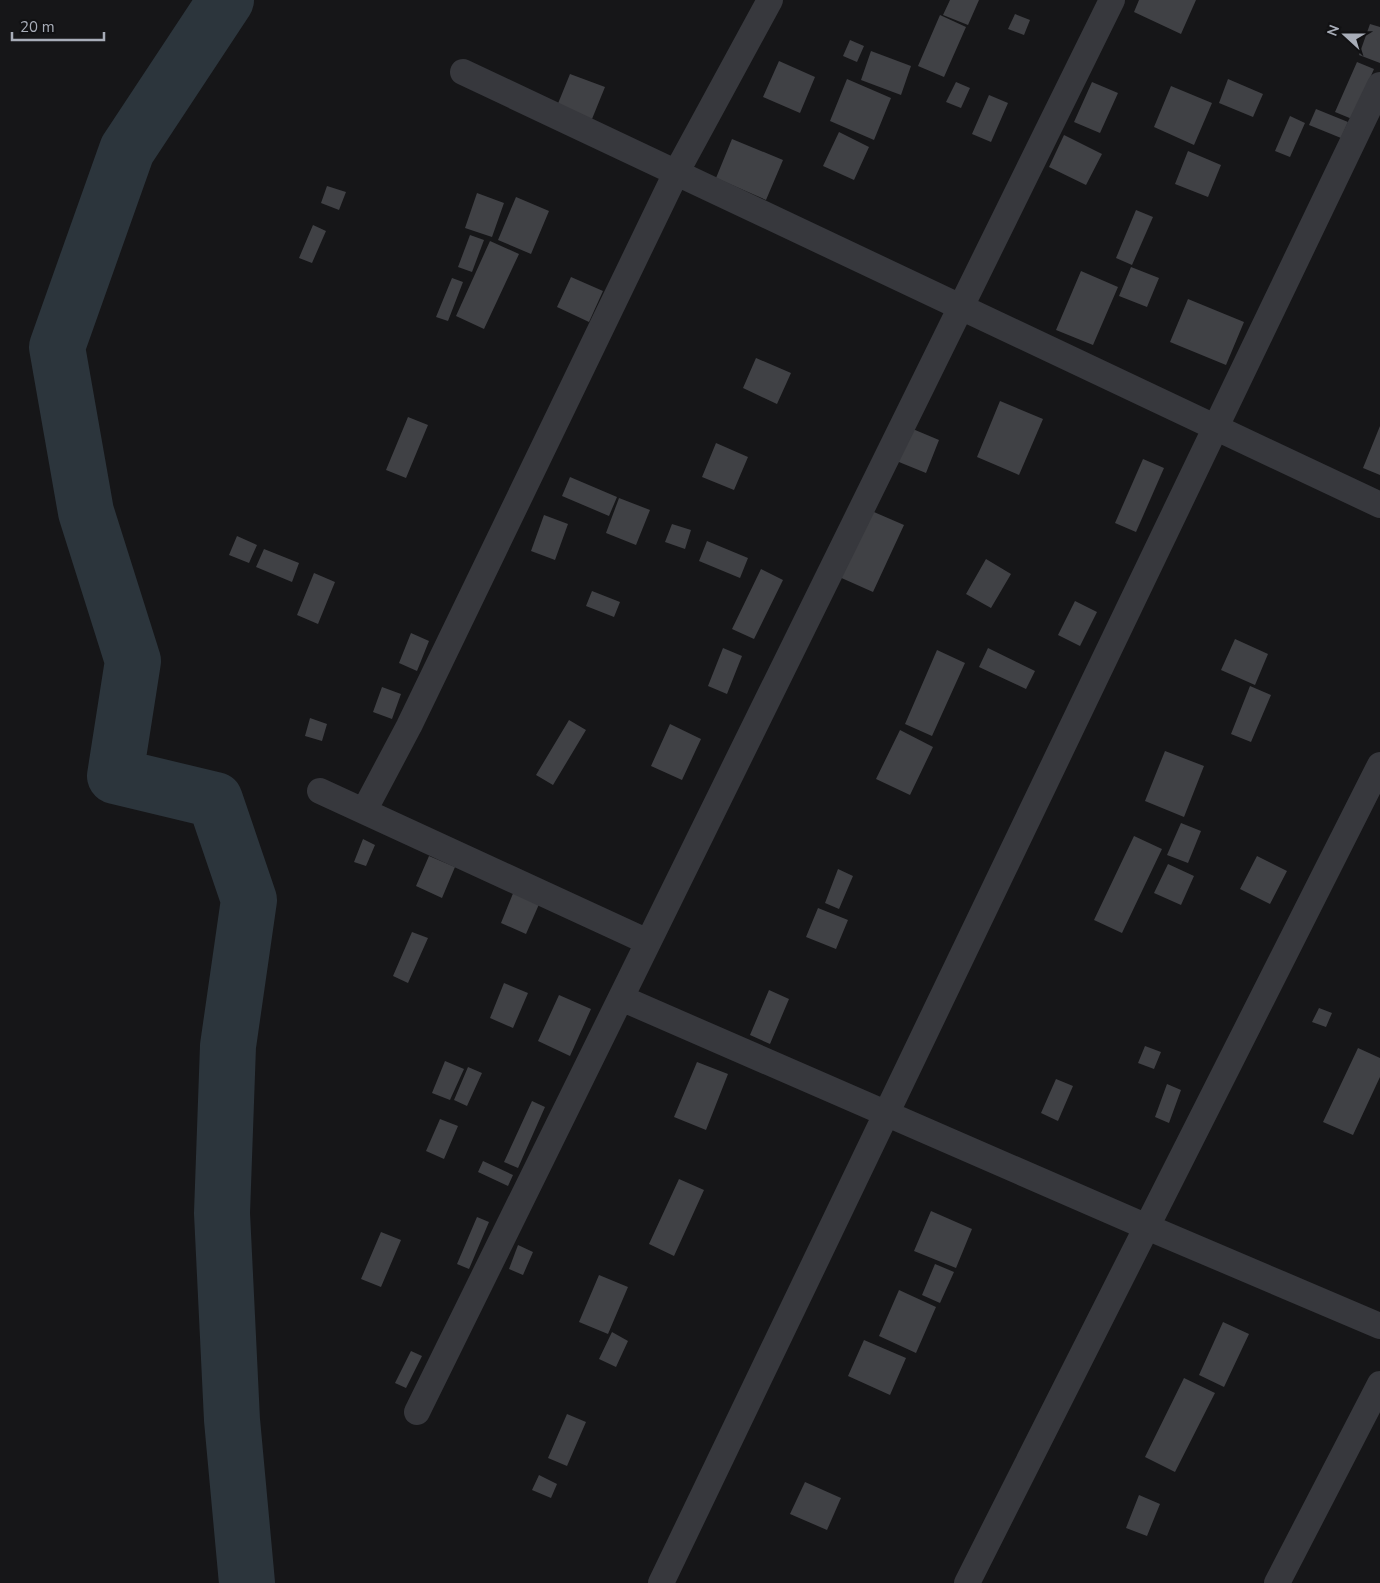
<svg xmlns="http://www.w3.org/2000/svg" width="1380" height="1583" font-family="'Nunito Sans',sans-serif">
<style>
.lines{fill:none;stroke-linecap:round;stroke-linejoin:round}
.river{stroke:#2c353c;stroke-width:56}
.building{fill:#404145}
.minor{stroke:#37383d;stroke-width:26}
</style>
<rect width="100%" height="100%" fill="#161618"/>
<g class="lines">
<path class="river" d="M226 0 127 150 57 347 86 512 133 661 115 776 215 800 249 900 228 1046 222 1213 232 1420 247 1583"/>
</g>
<path class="building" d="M950 0H979L968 25 943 15Z
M1139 0H1196L1181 34 1134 12Z
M1015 14 1030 20 1024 35 1008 29Z
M940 15 966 27 944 77 918 66Z
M1370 24 1380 27V63L1359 55Z
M850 40 864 46 857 62 843 56Z
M871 51 911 66 901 95 861 80Z
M779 61 815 77 800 113 763 97Z
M1357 62 1374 69 1352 119 1335 112Z
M570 74 605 87 592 119 557 106Z
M847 79 891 98 874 140 830 121Z
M1228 79 1263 94 1253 117 1219 103Z
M956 82 970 88 961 108 946 102Z
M1092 82 1118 93 1100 133 1074 122Z
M1171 86 1212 103 1194 145 1154 127Z
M989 95 1008 103 991 142 972 134Z
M1316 109 1348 122 1341 138 1309 125Z
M1290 116 1305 123 1290 157 1275 151Z
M839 132 869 147 854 180 823 166Z
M1064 135 1102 154 1086 185 1049 167Z
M732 139 783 160 766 200 716 178Z
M1188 151 1221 165 1208 197 1175 184Z
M327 186 346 192 339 210 321 203Z
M477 193 504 203 492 237 465 228Z
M516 197 549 211 531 254 498 240Z
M1136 210 1153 217 1132 265 1116 258Z
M313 225 326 231 312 263 299 258Z
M470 235 484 240 472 272 458 267Z
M490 241 519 254 484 329 456 316Z
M1131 267 1159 278 1147 307 1119 296Z
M1081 271 1118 287 1093 345 1056 330Z
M571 277 603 291 589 322 557 307Z
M452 278 463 282 448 321 436 317Z
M1188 299 1244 322 1226 365 1170 342Z
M756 358 791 373 777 404 743 388Z
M1000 401 1043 419 1019 475 977 457Z
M408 417 428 425 406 478 386 470Z
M1380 426V475L1363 468Z
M908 427 939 440 926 473 894 460Z
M716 443 748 457 734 490 702 477Z
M1143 459 1164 468 1136 532 1115 523Z
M570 477 617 497 609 516 562 496Z
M619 498 650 510 636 545 606 533Z
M867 509 904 525 873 592 837 576Z
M544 515 568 524 555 560 531 551Z
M672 524 691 530 685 549 665 542Z
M237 536 257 545 249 563 229 555Z
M707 541 748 558 740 578 699 561Z
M264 549 299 563 292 582 256 567Z
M986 559 1011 574 991 608 966 594Z
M761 569 783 580 754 639 732 629Z
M314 573 335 582 318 624 297 615Z
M592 591 620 602 614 617 586 606Z
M1075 601 1097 612 1080 646 1058 635Z
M411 633 429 641 417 671 399 663Z
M1235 639 1268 654 1255 685 1221 670Z
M723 648 742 656 727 694 708 686Z
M988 648 1035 671 1026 689 979 667Z
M937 650 965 663 932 736 905 724Z
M1250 686 1271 695 1251 742 1231 734Z
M382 687 401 694 392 719 373 712Z
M310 718 327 724 322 741 305 736Z
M569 720 586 730 553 785 536 775Z
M670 724 701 739 682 780 651 766Z
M900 730 933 747 910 795 876 779Z
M1165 751 1204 766 1184 817 1145 801Z
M1181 823 1201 831 1188 863 1167 855Z
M1134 836 1162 849 1122 933 1094 920Z
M363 839 375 845 366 866 354 862Z
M429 856 455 867 442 898 416 886Z
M1257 856 1287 871 1270 904 1240 889Z
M1168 864 1194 876 1181 905 1154 893Z
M838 869 853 876 839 909 825 903Z
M514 891 540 902 526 934 501 923Z
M818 908 848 920 836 949 806 937Z
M412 932 428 938 408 983 393 976Z
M504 983 528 993 513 1028 490 1018Z
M769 990 789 999 770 1044 750 1035Z
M559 995 591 1009 570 1056 538 1041Z
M1319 1008 1332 1013 1326 1027 1312 1022Z
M1145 1046 1161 1052 1154 1069 1138 1063Z
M1358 1048 1380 1058V1077L1353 1135 1323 1122Z
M445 1061 464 1069 450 1100 432 1093Z
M697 1062 728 1074 706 1130 674 1117Z
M468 1067 482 1073 467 1106 454 1100Z
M1056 1079 1073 1086 1058 1121 1041 1113Z
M1167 1084 1181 1090 1169 1123 1155 1117Z
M532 1101 545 1107 518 1168 504 1162Z
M440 1119 458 1126 444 1159 426 1151Z
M483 1161 513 1175 508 1186 478 1172Z
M679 1179 704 1190 674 1256 649 1244Z
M931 1211 972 1229 956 1268 914 1251Z
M477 1217 489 1222 469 1269 457 1264Z
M381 1232 401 1240 381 1287 361 1279Z
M518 1245 533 1252 523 1275 509 1269Z
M935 1264 954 1272 940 1303 922 1295Z
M599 1275 628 1287 608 1334 579 1322Z
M899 1290 936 1307 916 1353 879 1336Z
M1223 1322 1249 1334 1224 1387 1199 1375Z
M612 1332 628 1341 616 1367 599 1359Z
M864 1340 906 1358 890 1395 848 1376Z
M411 1351 422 1356 406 1388 395 1383Z
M1184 1378 1215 1393 1175 1472 1145 1457Z
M567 1414 586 1422 567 1466 548 1458Z
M539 1475 557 1484 551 1498 532 1490Z
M805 1482 841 1498 827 1530 790 1514Z
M1139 1495 1160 1504 1147 1536 1126 1528Z"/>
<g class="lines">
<path class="minor" d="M463 72 1380 505
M320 791 648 942
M364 811 409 726 676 173 770 0
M621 998 1147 1227 1380 1326
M417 1412 1112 0
M661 1583 1380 85
M967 1583 1380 765
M1277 1583 1380 1384"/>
</g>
<g transform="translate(1345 35) rotate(291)" stroke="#111113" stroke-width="4" paint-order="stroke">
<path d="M0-4L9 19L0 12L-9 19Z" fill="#a8adb8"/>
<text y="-8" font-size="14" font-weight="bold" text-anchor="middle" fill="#a8adb8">N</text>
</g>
<path d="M12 32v8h92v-8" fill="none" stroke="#a8adb8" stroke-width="2.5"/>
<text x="20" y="32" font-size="15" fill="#a8adb8" stroke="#111113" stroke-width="4" paint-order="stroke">20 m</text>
</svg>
